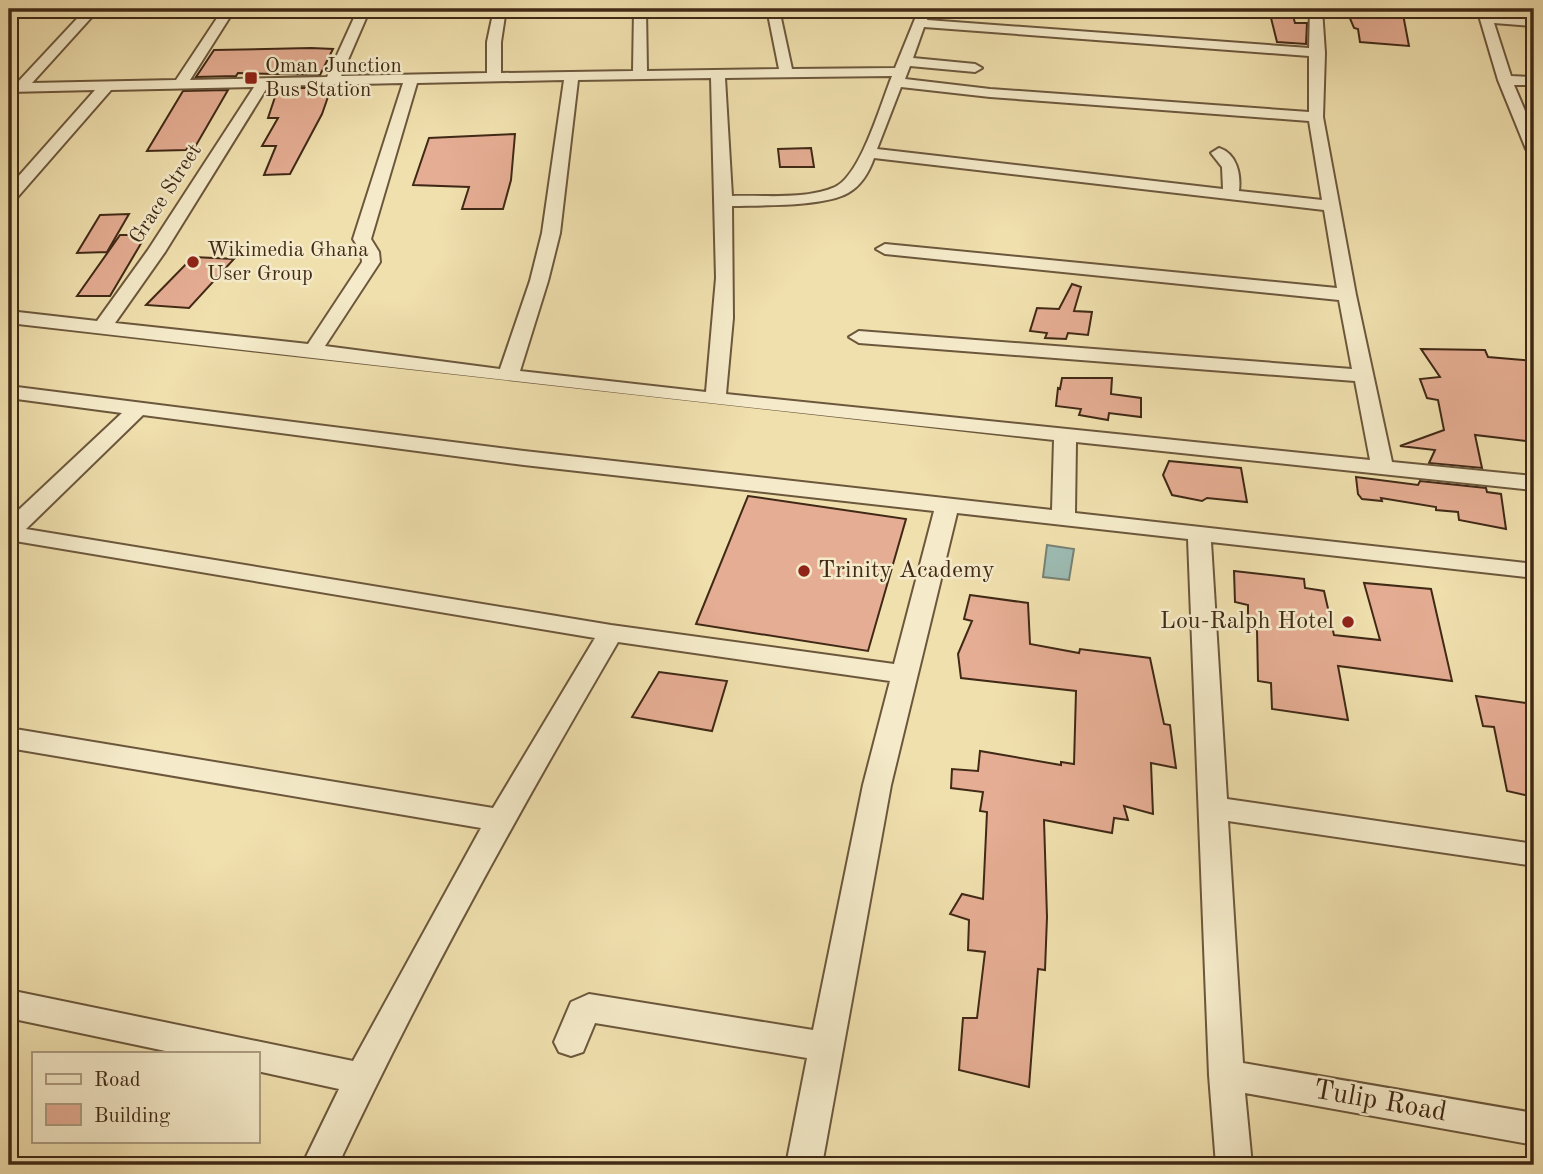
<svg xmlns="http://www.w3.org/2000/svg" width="1543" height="1174" font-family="'Old Standard TT',serif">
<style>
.water{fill:#9dbbb3;stroke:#788174;stroke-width:2}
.building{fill:#e5ad93;stroke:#402916;stroke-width:2}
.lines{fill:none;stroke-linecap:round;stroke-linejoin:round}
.minor-casing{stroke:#6c573c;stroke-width:4}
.minor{fill:#f5ebca;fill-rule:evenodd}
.poi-dot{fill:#8f2418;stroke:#f5ebca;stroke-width:2.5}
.labels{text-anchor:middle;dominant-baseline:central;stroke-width:5;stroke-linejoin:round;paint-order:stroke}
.far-poi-label{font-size:21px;fill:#402916;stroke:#f5ebca;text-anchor:start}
.far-street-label{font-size:21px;fill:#402916;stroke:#f5ebca}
.poi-label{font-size:24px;fill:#402916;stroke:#f5ebca;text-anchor:start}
.near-street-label{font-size:28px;fill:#402916;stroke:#f5ebca}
</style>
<rect width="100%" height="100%" fill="#f0e0ae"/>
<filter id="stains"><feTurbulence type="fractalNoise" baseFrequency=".00286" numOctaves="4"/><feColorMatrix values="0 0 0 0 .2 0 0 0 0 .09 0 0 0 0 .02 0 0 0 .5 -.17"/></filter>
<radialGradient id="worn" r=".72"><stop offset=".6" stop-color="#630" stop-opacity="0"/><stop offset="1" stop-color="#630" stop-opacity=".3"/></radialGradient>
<path class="water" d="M1047 545 1074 549 1069 580 1043 577Z"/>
<path class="building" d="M1346 9H1402L1409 46 1360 42 1358 29 1354 28Z
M1269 10 1292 12 1295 23H1307L1306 44 1277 42Z
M311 48 333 49 320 75 238 73 236 76 196 77 214 50Z
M278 88H314L312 91H330L322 114 290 174 264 175 276 146H262L278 118H268Z
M228 90 195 147H188L186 150 147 151 183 91Z
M515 134 511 180 503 209H462L469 187 413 185 429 138Z
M811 148 814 167H780L778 149Z
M129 214 107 252 77 253 100 215Z
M120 235H146L110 296H77Z
M193 257 234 259 189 308 146 305Z
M1072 284 1081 287 1074 311 1092 312 1088 335 1068 333 1066 339 1045 338 1047 333 1030 331 1037 308 1059 309Z
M1421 349 1485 350 1488 357 1534 361V442L1475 435 1482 468 1429 463 1435 450 1400 446 1444 430 1438 400 1427 398 1420 379 1440 377Z
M1062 378H1112L1111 394 1141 398V417L1109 413 1108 420 1079 415 1081 409 1056 406 1058 388 1060 389Z
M1169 461 1241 468 1247 502 1207 498 1202 501 1172 495 1163 475Z
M1356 477 1418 485 1420 481 1486 488 1487 492 1501 494 1506 529 1459 520 1458 512 1436 510V507L1381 498 1382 501 1362 499 1358 494Z
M748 496 906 519 868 651 696 624Z
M1234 571 1304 579 1305 588 1324 591 1334 635 1380 640 1364 583 1431 589 1452 681 1338 666 1348 720 1272 709 1271 683 1258 681 1257 629 1248 628V605L1235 602Z
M970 595 1028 603 1030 644 1079 653 1080 649 1150 658 1164 724 1170 725 1176 768 1151 763 1153 814 1124 806 1128 820 1114 818 1112 833 1044 820 1047 917 1045 970 1038 969 1029 1087 959 1070 963 1018H977L985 952 968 950 969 920 950 914 962 894 983 899 987 812 980 811 983 792 951 788 952 769 978 771 980 751 1061 765V762L1074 764 1076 691 961 678 958 654 972 621 964 619Z
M659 672 727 681 712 731 632 717Z
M1476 696 1534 704V797L1507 791 1494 727 1483 726Z"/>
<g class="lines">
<defs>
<path id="minor" d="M86 9H99L32 83 176 80 223 9H235L190 80 327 77 358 9H370L341 76 487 73V42L494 9H506L501 42V73L633 71 634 9H646L647 71 779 69 767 9H779L792 69 895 68 919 9H931L927 20 1309 48 1310 9H1322L1325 53 1323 117 1356 295 1392 462 1534 476V490L1076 442 1075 513 1534 564V578L1211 542 1227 799 1534 844V866L1228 821 1243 1063 1534 1113V1145L1245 1093 1252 1165H1216L1209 1075 1188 539 957 513 891 785 822 1165H786L807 1058 595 1023 583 1052 571 1056 559 1052 554 1042 571 1002 589 994 813 1030 863 785 890 681 618 642C518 813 422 986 338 1165H302L339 1089 257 1071V1053H175L9 1018V990L353 1061 481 828 9 748V728L493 808 595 638 9 540V519L122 413 9 398V386L524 451 1052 510 1054 440C705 404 357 363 9 323V311L97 321 148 250 254 87 111 90 15 200 9 202V187L95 90 9 92V84H16ZM924 27 1309 56V112L990 89 905 79 910 66 975 72 982 68 975 64 913 58ZM892 76C881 103 861 175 835 187 805 200 764 195 732 196L725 78ZM711 78 716 278 706 392 520 371 548 281 560 233 578 80ZM564 80 542 233 530 281 500 369 325 346 380 262 379 252 371 239 417 83ZM403 83 353 239 361 252 362 262 308 344 115 323 165 252 268 86ZM901 87 990 97 1309 121 1322 200 1239 191C1241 174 1237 154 1219 148L1211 153 1222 167 1223 189 877 149ZM874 158 1324 210 1337 288 885 244 876 249 885 254 1339 300 1352 369 859 331 849 337 859 343 1355 381 1370 460 726 394 733 318 732 206C762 205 823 207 848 193 862 185 869 172 874 158ZM143 415 524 465 934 511 894 664 611 625 26 529Z
M1477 9H1489L1491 16 1534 18V26L1494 23 1511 76 1534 77V85H1514L1534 132V154L1526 149 1498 80Z"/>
</defs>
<use href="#minor" class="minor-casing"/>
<use href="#minor" class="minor"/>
</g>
<g class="poi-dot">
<rect x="244" y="71" width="14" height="14" rx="3.5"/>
<circle cx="193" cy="262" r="7"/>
<circle cx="804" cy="571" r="7"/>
<circle cx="1348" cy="622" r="7"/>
</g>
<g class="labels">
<g class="far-poi-label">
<text x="265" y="66">Oman Junction<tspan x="265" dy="24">Bus Station</tspan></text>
<text x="207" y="250">Wikimedia Ghana<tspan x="207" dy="24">User Group</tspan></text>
</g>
<g class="far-street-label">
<text transform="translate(166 194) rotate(-57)">Grace Street</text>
</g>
<g class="poi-label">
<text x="818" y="571">Trinity Academy</text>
<text x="1334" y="622" text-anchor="end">Lou-Ralph Hotel</text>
</g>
<g class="near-street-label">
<text transform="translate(1380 1102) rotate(10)">Tulip Road</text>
</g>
</g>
<rect width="1543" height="1174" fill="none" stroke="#f0e0ae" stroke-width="35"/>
<rect x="10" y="10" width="1522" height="1153" fill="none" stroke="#402916" stroke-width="3.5"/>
<rect x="18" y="18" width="1508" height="1139" fill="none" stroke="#402916" stroke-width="2"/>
<rect x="32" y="1052" width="228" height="91" fill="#f5ebca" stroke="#ad9d82" stroke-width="2"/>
<rect x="46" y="1074" width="35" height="10" fill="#f5ebca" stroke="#ad9d82" stroke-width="2"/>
<text x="94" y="1086" font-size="21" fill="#402916">Road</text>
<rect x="46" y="1104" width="35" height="21" fill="#e5ad93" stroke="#ad9d82" stroke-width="2"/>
<text x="94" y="1122" font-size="21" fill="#402916">Building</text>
<rect width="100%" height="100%" filter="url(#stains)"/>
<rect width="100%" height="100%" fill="url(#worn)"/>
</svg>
